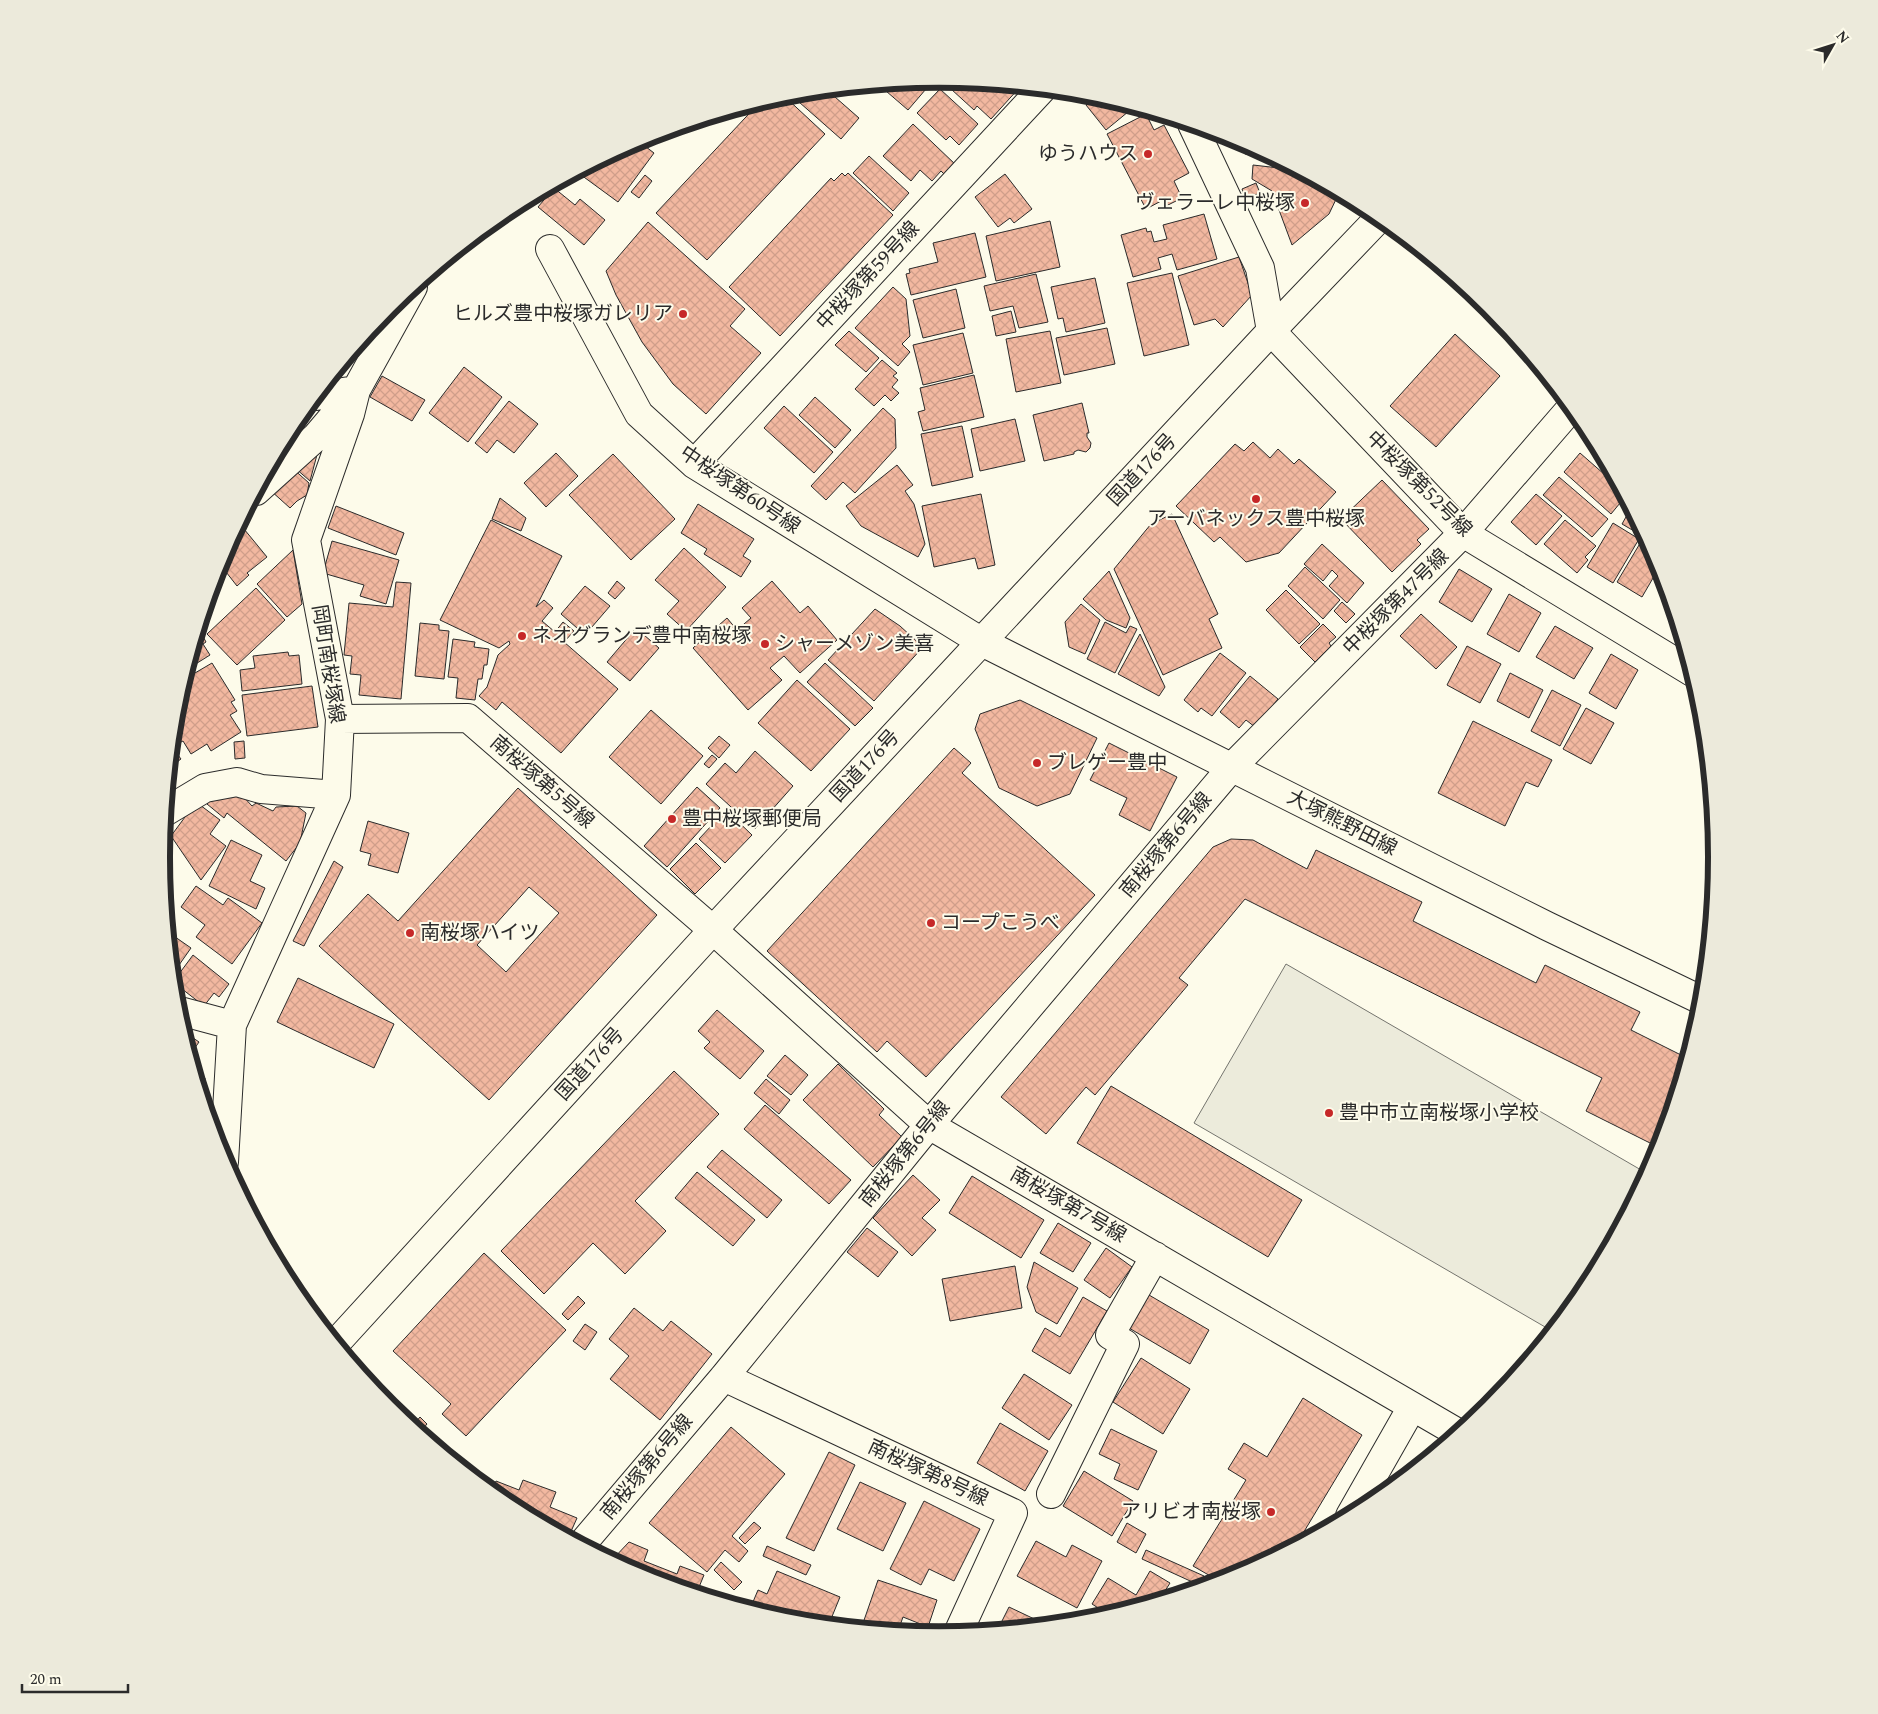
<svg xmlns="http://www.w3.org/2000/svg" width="1878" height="1714" font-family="Spectral,'Noto Sans JP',serif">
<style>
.park{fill:#ecebdb;stroke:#74746e}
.building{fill:url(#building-cross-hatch);stroke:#2b2b2b;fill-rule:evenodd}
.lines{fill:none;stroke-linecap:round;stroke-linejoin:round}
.minor-casing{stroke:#2b2b2b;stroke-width:30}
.tertiary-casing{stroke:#2b2b2b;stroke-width:30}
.trunk-casing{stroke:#2b2b2b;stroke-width:30}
.minor{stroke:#fdfbea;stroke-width:28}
.tertiary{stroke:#fdfbea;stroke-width:28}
.trunk{stroke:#fdfbea;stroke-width:28}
.poi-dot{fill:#c62828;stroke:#fdfbea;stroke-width:2}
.labels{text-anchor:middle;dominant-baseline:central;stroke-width:4;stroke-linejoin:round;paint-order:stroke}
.poi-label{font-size:20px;fill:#2b2b2b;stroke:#fdfbea;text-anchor:start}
.street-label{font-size:20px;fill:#2b2b2b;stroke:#fdfbea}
.rim{fill:none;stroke:#2b2b2b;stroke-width:6}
</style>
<defs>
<pattern id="building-cross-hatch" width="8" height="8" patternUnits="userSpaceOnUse" patternTransform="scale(1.25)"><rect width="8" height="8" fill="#f2b8a0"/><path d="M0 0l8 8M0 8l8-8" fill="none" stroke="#d09e8a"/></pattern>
</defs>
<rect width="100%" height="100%" fill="#fdfbea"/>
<path class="park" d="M1286 964 1648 1174 1586 1290 1552 1331 1194 1123Z"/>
<path class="building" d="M940 79 1019 87H1020L991 119 977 106 974 110Z
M917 81 926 89 908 110 879 85Z
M940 89 978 124 959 145 950 136 946 140 917 113Z
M827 90 859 118 841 139 791 95 793 93Z
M1092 94 1134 107 1106 130 1086 105 1095 97Z
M783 95 825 134 707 260 656 213 760 102Z
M1146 114 1154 130 1164 125 1189 173 1174 181 1182 198 1166 206 1163 200 1146 209 1107 134Z
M913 124 956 165 946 176 941 171 932 181 920 170 911 181 883 156Z
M637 140 654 153 618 202 577 172Z
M1246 143 1269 155 1245 154Z
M869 156 909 193 893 211 853 173Z
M1253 165 1296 170 1339 193 1329 214 1292 245 1272 191 1252 179Z
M842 173 845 176 848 173 893 215 780 336 729 287 831 178 834 181Z
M1005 174 1032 209 1014 223 1010 218 998 227 975 197Z
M645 175 652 181 639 198 631 192Z
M1256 183 1260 193 1246 199 1242 189Z
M554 188 575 205 580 199 605 220 584 245 538 207Z
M1204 214 1217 259 1177 270 1172 254 1158 258 1161 269 1133 277 1121 235 1146 228 1147 232 1151 231 1154 242 1167 239 1163 225Z
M1050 221 1060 267 996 281 986 236Z
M648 222 745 309 730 326 761 353 706 414 673 384 642 342 616 295 606 271Z
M975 233 986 277 911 295 906 274 910 273 909 269 938 262 933 243Z
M1239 257 1252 295 1223 327 1215 319 1194 325 1178 276Z
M1172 273 1189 345 1144 356 1127 283Z
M1036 274 1048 322 1019 328 1013 306 990 311 984 286Z
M1095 278 1105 323 1066 332 1063 318 1058 319 1051 287Z
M893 287 906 299 910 336 902 344 910 352 898 366 855 328Z
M956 289 965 328 923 338 913 300Z
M1011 311 1016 332 996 336 992 316Z
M1107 328 1115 364 1064 375 1056 338Z
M849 331 879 358 866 372 835 345Z
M1050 331 1061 383 1016 392 1006 339Z
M963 333 973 373 923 385 913 345Z
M1455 334 1500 376 1436 447 1390 406Z
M882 360 897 373 893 376 898 380 892 387 899 393 891 401 885 395 874 406 855 389Z
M464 367 502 397 468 442 429 413Z
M974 375 984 417 923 431 918 412 925 410 920 388Z
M382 376 425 400 412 421 370 397Z
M815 397 851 430 835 448 799 415Z
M509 401 538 424 514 453 497 440 487 453 475 443Z
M1082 403 1089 433H1087V437L1091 443 1090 448 1086 452 1078 450 1074 452V454L1044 461 1033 415Z
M784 406 833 452 814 473 764 428Z
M883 408 895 419 896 448 855 493 843 482 826 500 811 486Z
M302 414 304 428 301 429V433L295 434 296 440 283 442 292 424Z
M1015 419 1025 461 980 471 971 429Z
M962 426 973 477 932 486 921 434Z
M1253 442 1270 458 1278 449 1294 464 1299 459 1336 492 1279 553 1246 562 1220 537 1214 542 1176 506 1235 444 1244 451Z
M318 451 310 481 295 468Z
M556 453 578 476 546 507 524 483Z
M1580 453 1620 488 1625 497 1611 514 1564 472Z
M613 454 675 519 631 560 569 495Z
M897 465 913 485 905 491 914 504 925 544 918 557 861 526 846 506Z
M291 467 309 483 307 495 297 501 290 508 270 490Z
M1559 477 1608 519 1592 537 1543 495Z
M1382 480 1429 529 1417 540 1421 544 1392 572 1341 519Z
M981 494 995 565 978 569 975 558 934 567 922 506Z
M1536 494 1562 516 1536 545 1511 522Z
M500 498 526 518 521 531 492 519Z
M698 504 754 539 743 556 751 561 741 577 704 554 707 549 681 533Z
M336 506 404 533 396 555 328 528Z
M1631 508 1646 538 1622 524Z
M1172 514 1218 614 1209 619 1222 648 1163 675 1114 569 1151 524Z
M491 520 562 556 536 607 544 600 553 608 542 621 555 632 563 622 574 631 564 642 618 689 561 753 502 702 496 710 479 696 487 687 498 655 510 644 509 641 499 648 440 620Z
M1565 520 1596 546 1585 557 1588 560 1577 573 1544 544Z
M1613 523 1639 539 1613 583 1587 567Z
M244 529 267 557 247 573 249 575 237 586 219 563 230 541Z
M1642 540 1650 544 1660 566 1642 597 1617 582Z
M332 541 399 560 386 604 360 596 364 585 323 573Z
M1322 544 1364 583 1347 603 1329 586 1338 576 1332 570 1323 581 1304 564Z
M684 548 726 587 686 631 667 614 679 601 655 580Z
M293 550 302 604 287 617 257 584Z
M1305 567 1340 600 1323 619 1288 586Z
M1459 569 1492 589 1472 622 1439 602Z
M1109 571 1130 618 1126 628 1106 620 1083 599Z
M617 581 625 588 615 599 608 593Z
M772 581 800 613 808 606 837 640 800 673 784 656 770 668 782 680 748 710 693 648 727 618 737 630 751 618 742 608Z
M396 582 411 583 401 699 359 695 361 675 350 674 352 656 344 655 349 603 393 607Z
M585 586 610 606 585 635 561 614Z
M256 588 285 620 237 665 207 634Z
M1286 590 1320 624 1299 644 1266 610Z
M1509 594 1541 613 1519 652 1487 634Z
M1342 602 1355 614 1346 623 1334 611Z
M1081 604 1100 620 1085 654 1069 647 1065 622Z
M875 609 900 626 923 647 874 701 828 660Z
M1421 614 1457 647 1436 669 1400 636Z
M1105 622 1126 633 1130 626 1137 629 1115 673 1087 659Z
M420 623 439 625V630L449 631 444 679 415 676Z
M1323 624 1336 637 1329 643 1331 646 1315 662 1300 647Z
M1555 626 1593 648 1574 679 1536 657Z
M636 628 659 648 630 681 607 662Z
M199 629 206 642 203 644 210 655 186 670Z
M1140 634 1165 687 1159 696 1118 674Z
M453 639 475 642 474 647 489 649 487 665H484L482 679H478L475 700 456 698 458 678 448 677Z
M1467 646 1501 664 1480 703 1447 685Z
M288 652 289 656 299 655 302 684 242 691 240 670 255 668 253 656Z
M1220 653 1246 673 1212 716 1201 708 1198 712 1184 700Z
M1611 654 1638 670 1616 709 1589 693Z
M212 663 235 700 231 702 237 711 230 715 241 732 211 751 207 744 191 754 183 741 177 744 173 736 176 705 183 680Z
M825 663 873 708 855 726 807 682Z
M1510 673 1543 690 1529 718 1497 701Z
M1250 676 1278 699 1255 727 1246 720 1239 728 1220 712Z
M797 680 850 729 811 771 758 723Z
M312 686 318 727 247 736 242 695Z
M1552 690 1581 705 1560 746 1531 731Z
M1020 700 1097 738 1070 794 1037 806 999 788 975 729 980 714Z
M1586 708 1614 723 1591 764 1563 749Z
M651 710 703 756 661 804 609 757Z
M1473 721 1552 760 1538 787 1526 782 1505 826 1438 793Z
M719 736 730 745 719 758 708 748Z
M244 741 245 758 235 759 234 742Z
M1109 743 1177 777 1150 831 1119 815 1127 798 1090 780Z
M172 747 181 759 170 767Z
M954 748 971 763 962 773 1095 895 926 1077 887 1041 877 1052 767 951Z
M755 751 793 786 755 829 706 784 725 763 736 773Z
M712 755 717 759 709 768 704 764Z
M697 787 720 808 667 867 644 846Z
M518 788 657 915 489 1100 319 946 368 894 398 921ZM529 887 559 913 506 972 477 945Z
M241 794 252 806 256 803 273 811 276 807 297 806 306 813 300 843 286 861 227 813 224 818 207 804 211 800Z
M196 802 220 820 210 834 226 846 201 880 171 836Z
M726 810 752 835 725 863 699 839Z
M368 821 409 833 398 873 368 865 371 854 360 851Z
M1231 839 1253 840 1307 869 1316 850 1422 902 1413 921 1536 983 1545 965 1640 1012 1631 1030 1687 1058 1660 1148 1586 1111 1602 1078 1245 899 1179 978 1188 985 1095 1095 1086 1087 1046 1134 1001 1097 1213 847Z
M231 840 262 855 250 881 265 888 256 909 209 886Z
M696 843 721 868 695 894 670 869Z
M334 861 343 867 304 946 293 941Z
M196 886 223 905 228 898 262 923 232 964 196 937 205 925 181 907Z
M168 932 191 948 172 975Z
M193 955 229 984 219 997 214 993 204 1006 173 982Z
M298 978 394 1024 374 1068 277 1022Z
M717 1010 764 1051 740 1079 704 1048 710 1042 698 1031Z
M183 1031 199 1042 190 1055Z
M785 1055 808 1075 791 1095 767 1076Z
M838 1064 884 1109 879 1115 902 1137 873 1167 803 1100Z
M674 1071 719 1114 635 1201 666 1231 625 1274 593 1243 544 1294 501 1251Z
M197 1077 205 1078 204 1101Z
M766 1079 790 1100 779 1114 754 1093Z
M1111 1086 1302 1200 1268 1257 1077 1143Z
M765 1105 851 1180 829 1204 744 1129Z
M722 1150 782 1200 767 1218 707 1167Z
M697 1172 755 1220 733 1246 675 1198Z
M913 1175 940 1200 922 1218 936 1230 912 1256 873 1218Z
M972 1176 1044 1220 1021 1258 949 1213Z
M1058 1223 1091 1243 1073 1272 1040 1253Z
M867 1228 898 1252 878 1277 847 1252Z
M1106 1248 1132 1267 1110 1298 1084 1280Z
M484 1253 566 1330 466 1436 442 1414 451 1404 393 1351Z
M1034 1262 1078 1288 1057 1324 1036 1312 1027 1287Z
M1015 1266 1022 1308 950 1321 942 1279Z
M1149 1295 1209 1330 1190 1364 1129 1328Z
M578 1296 585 1303 568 1320 562 1314Z
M1083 1297 1107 1311 1070 1374 1032 1351 1045 1328 1060 1337Z
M634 1308 663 1331 671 1321 712 1354 660 1420 610 1379 629 1356 609 1339Z
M585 1324 597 1332 585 1350 573 1341Z
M1141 1358 1190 1389 1163 1434 1113 1402Z
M1024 1374 1072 1405 1049 1440 1002 1408Z
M1303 1398 1362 1435 1296 1545 1237 1576 1219 1581 1193 1566 1246 1480 1228 1469 1244 1443 1267 1457Z
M420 1417 427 1424 422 1430 415 1423Z
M1000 1423 1048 1451 1025 1491 977 1463Z
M731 1427 785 1474 732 1536 748 1551 739 1562 725 1550 707 1572 649 1523Z
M1111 1429 1157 1451 1138 1490 1114 1479 1120 1464 1099 1454Z
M829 1452 855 1465 814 1551 786 1538Z
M1084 1471 1133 1501 1112 1536 1063 1506Z
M523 1480 556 1492 550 1507 577 1518 569 1536 506 1504 491 1492 496 1481 519 1490Z
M860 1482 906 1503 883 1551 837 1529Z
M924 1501 980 1529 954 1581 929 1569 921 1585 890 1569Z
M754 1522 761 1528 745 1544 739 1538Z
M1127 1523 1146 1534 1136 1553 1117 1542Z
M1036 1541 1066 1557 1072 1545 1102 1561 1077 1608 1017 1576Z
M629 1542 648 1550 644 1561 677 1574 680 1566 704 1575 697 1592 710 1597 641 1576 612 1560Z
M767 1546 811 1565 806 1575 763 1556Z
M1146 1550 1204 1576 1199 1585 1142 1559Z
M721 1562 742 1582 734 1590 714 1570Z
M777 1571 840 1597 831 1619 846 1625V1626L787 1620 750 1609 758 1590 767 1594Z
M1150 1571 1170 1583 1160 1599 1109 1615 1092 1604 1108 1578 1136 1595Z
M878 1580 937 1600 928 1627 903 1617 898 1631 862 1626Z
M1186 1585 1194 1589 1182 1593Z
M1009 1607 1047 1625 998 1629Z"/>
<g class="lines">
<defs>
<path id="minor" d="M1192 124 1260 268 1271 331 1463 533 1692 672
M550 249 639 414 694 464 982 642 1547 926 1703 1001
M316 396 356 390
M694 464 1042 89
M256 491 316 437 350 397
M340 719 468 718 713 930 929 1125 1458 1433
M165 812 205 788 237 782 261 789 336 795
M176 1010 232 1025
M224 1162 232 1025 336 795 340 719 306 540 350 414 356 390 413 287
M724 1377 1013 1513 958 1633
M1051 1494 1125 1344 1110 1335 1155 1256
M582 1544 724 1377 929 1125 1232 767 1463 533 1572 407"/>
<path id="tertiary" d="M1350 1516 1412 1407"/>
<path id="trunk" d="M336 1343 713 930 1271 331 1380 217"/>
</defs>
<use href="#minor" class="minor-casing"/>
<use href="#tertiary" class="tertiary-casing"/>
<use href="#trunk" class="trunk-casing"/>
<use href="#minor" class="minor"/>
<use href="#tertiary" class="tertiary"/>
<use href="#trunk" class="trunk"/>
</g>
<g class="poi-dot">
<circle cx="1148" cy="154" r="5"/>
<circle cx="1305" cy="203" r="5"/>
<circle cx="683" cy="314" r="5"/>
<circle cx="1256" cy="499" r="5"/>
<circle cx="522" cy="636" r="5"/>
<circle cx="765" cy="644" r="5"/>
<circle cx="1037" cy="763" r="5"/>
<circle cx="672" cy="819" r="5"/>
<circle cx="931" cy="923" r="5"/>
<circle cx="410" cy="933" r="5"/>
<circle cx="1329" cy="1113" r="5"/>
<circle cx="1271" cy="1512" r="5"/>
</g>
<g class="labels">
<g class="poi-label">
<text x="1138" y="154" text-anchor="end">ゆうハウス</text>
<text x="1295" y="203" text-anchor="end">ヴェラーレ中桜塚</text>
<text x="673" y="314" text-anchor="end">ヒルズ豊中桜塚ガレリア</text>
<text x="1256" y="519" text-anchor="middle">アーバネックス豊中桜塚</text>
<text x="532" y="636">ネオグランデ豊中南桜塚</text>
<text x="775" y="644">シャーメゾン美喜</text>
<text x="1047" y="763">ブレゲー豊中</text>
<text x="682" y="819">豊中桜塚郵便局</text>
<text x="941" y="923">コープこうべ</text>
<text x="420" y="933">南桜塚ハイツ</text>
<text x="1339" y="1113">豊中市立南桜塚小学校</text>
<text x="1261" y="1512" text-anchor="end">アリビオ南桜塚</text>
</g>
<g class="street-label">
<text transform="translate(868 276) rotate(-47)">中桜塚第59号線</text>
<text transform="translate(1142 470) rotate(-47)">国道176号</text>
<text transform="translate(1419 484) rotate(45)">中桜塚第52号線</text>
<text transform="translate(740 490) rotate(34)">中桜塚第60号線</text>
<text transform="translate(1396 602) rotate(-45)">中桜塚第47号線</text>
<text transform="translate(328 664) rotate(81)">岡町南桜塚線</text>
<text transform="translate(865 766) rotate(-47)">国道176号</text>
<text transform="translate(542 782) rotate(41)">南桜塚第5号線</text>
<text transform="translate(1342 823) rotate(27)">大塚熊野田線</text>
<text transform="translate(1166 845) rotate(-50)">南桜塚第6号線</text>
<text transform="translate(590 1064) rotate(-48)">国道176号</text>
<text transform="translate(905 1154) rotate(-51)">南桜塚第6号線</text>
<text transform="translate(1068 1205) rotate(30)">南桜塚第7号線</text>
<text transform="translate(647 1467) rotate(-50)">南桜塚第6号線</text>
<text transform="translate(928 1473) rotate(25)">南桜塚第8号線</text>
</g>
</g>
<path d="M0 0H1878V1714H0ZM170 857a769 769 0 1 1 1538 0a769 769 0 1 1-1538 0Z" fill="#eceadb" fill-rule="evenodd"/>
<path class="rim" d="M170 857a769 769 0 1 1 1538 0a769 769 0 1 1-1538 0Z"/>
<g transform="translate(1833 45) rotate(51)" stroke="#fdfbea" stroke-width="4" paint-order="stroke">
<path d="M0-4L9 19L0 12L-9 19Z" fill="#2b2b2b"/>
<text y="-8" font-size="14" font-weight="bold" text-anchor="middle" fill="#2b2b2b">N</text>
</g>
<path d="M22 1684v8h106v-8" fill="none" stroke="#2b2b2b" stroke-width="2.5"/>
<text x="30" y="1684" font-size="15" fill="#2b2b2b" stroke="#fdfbea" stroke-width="4" paint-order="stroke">20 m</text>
</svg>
